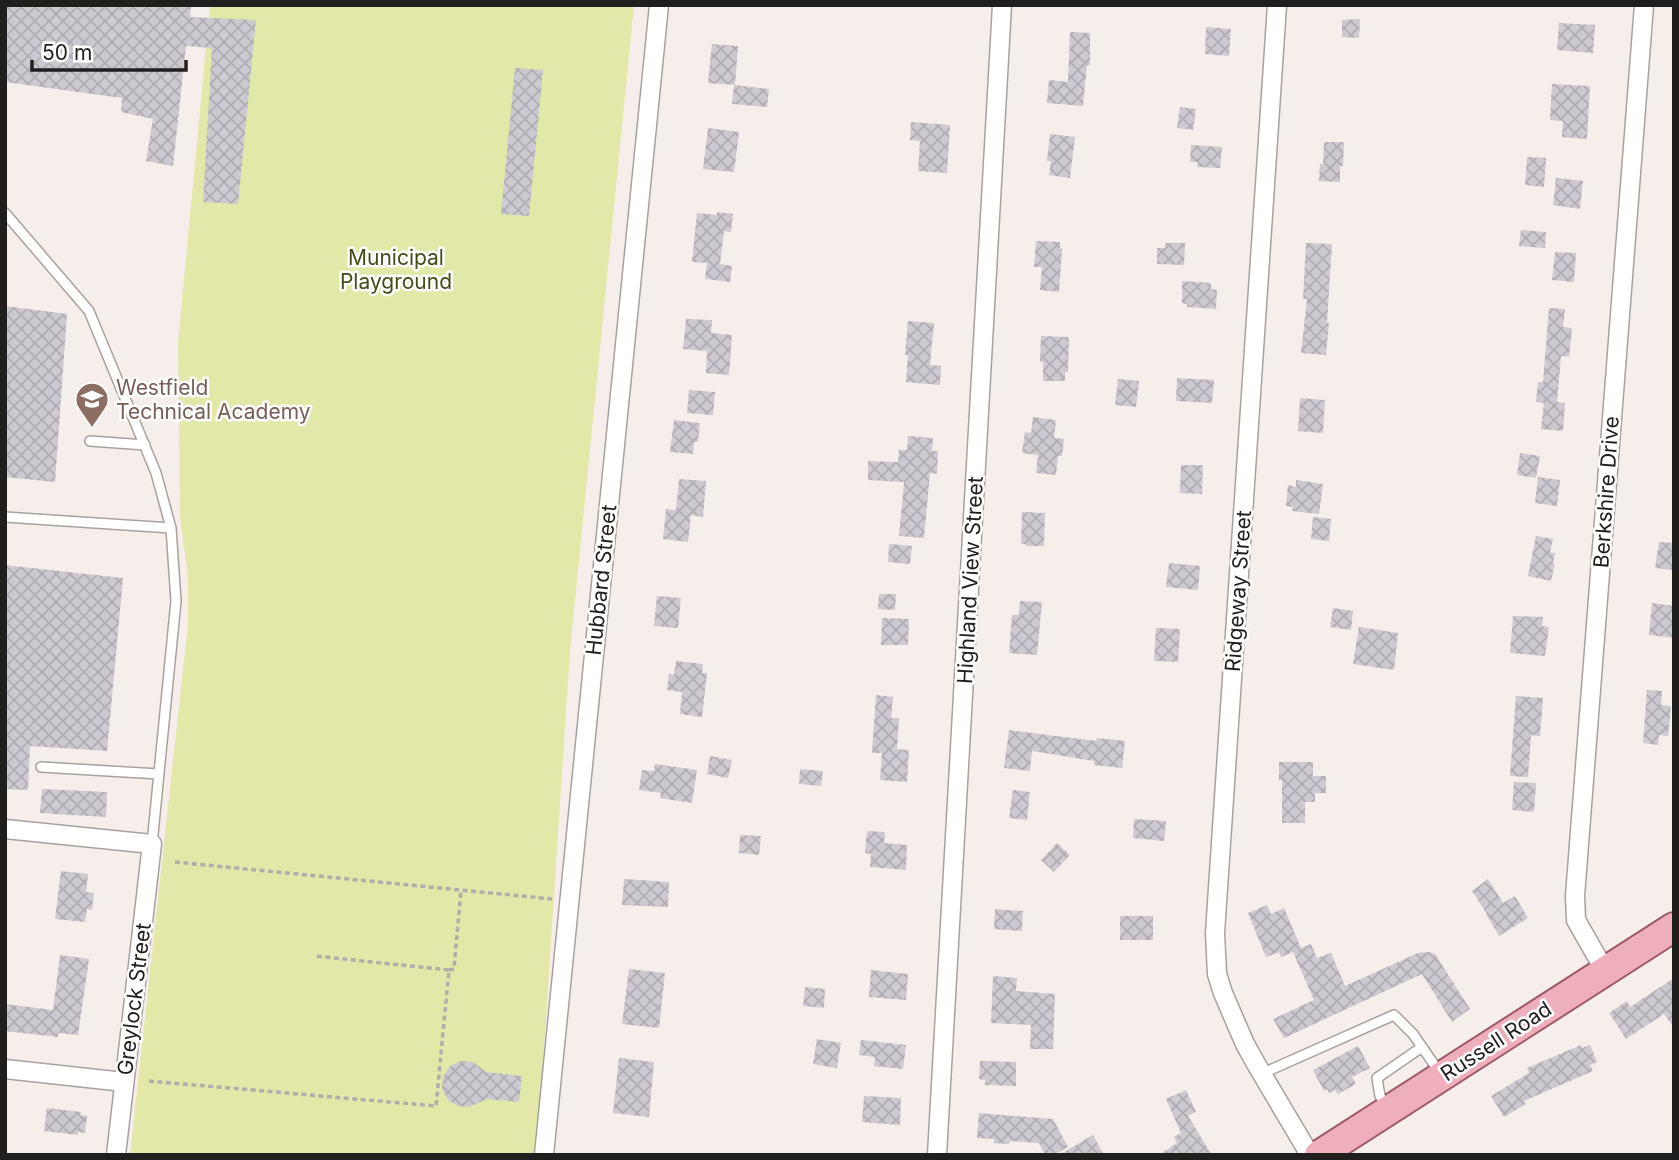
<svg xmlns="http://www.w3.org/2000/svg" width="1679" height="1160" font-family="Inter,sans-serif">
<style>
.green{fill:#e1e8a8}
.building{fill:url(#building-cross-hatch)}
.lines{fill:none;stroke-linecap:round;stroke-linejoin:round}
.service-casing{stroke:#a8a29f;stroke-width:12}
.minor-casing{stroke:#a8a29f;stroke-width:21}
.primary-casing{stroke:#9f5a67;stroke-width:32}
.path{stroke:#b2adaa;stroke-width:3.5;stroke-dasharray:5 3.5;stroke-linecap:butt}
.service{stroke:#fff;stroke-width:9}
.minor{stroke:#fff;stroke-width:18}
.primary{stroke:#eeafbb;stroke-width:28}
.labels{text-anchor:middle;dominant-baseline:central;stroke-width:5;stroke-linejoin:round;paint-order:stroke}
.park-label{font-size:21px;fill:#474a19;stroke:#fff}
.education-label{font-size:21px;fill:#785e54;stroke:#fff;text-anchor:start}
.street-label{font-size:21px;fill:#211f1e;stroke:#fff}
</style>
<defs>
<pattern id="building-cross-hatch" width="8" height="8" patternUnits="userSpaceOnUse" patternTransform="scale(1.75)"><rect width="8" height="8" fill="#cccad0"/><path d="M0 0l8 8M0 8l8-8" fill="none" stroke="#afadb2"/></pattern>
</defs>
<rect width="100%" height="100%" fill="#f5eeeb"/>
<path class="green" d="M210 5H634L570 651 539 1124 535 1155H130L188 624V578L180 515 178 343Z"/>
<path class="building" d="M5 5H191L190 17 256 20 238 204 203 202 212 48 186 46 173 166 146 161 153 119 121 112 122 98 5 82Z
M1360 19 1359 38 1342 37V20Z
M1559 23 1595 25 1593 53 1557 50Z
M1206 27 1231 29 1229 56 1205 54Z
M1070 32 1090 33V65H1087L1083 106 1047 103 1049 80 1068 82Z
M712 44 738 46 735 85 708 83Z
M515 68 543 70 529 216 501 214Z
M1552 84 1590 86 1587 139 1562 137 1563 121 1550 120Z
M734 85 769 89 767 107 732 104Z
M1180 107 1196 109 1193 130 1177 128Z
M911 122 950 125 947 173 918 171 920 141 910 140Z
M708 128 739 132 734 172 703 169Z
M1050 134 1075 137 1070 178 1049 175 1051 161H1047Z
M1324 142H1344L1343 166H1340V182L1319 181 1320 164H1323Z
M1191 145 1222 147 1220 168 1197 167 1198 162H1190Z
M1527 157 1546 158 1544 187 1525 185Z
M1556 178 1583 181 1580 209 1553 205Z
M717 212 733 214 731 232 724 231 720 264 732 266 730 282 705 279 707 263 692 262 697 213 717 215Z
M1521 230 1546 232 1545 248 1519 246Z
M1036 241 1060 242V249H1062L1059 292 1040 290 1042 267H1034Z
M1165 243H1185L1184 265 1157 264V248H1165Z
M1306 243 1332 244 1327 323H1329L1326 355 1301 353 1307 299H1303Z
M1555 252 1576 253 1574 282 1552 280Z
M1182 281 1211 283V289L1217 290 1216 309 1187 307V304L1182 303Z
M5 306 67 314 55 482 5 477Z
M1549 308 1565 309 1563 327 1572 328 1569 357 1561 356 1557 402 1565 403 1563 431 1541 429 1544 403 1536 402 1538 382H1543Z
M686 319 712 320 711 333 732 335 729 375 706 373 707 351 683 349Z
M908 321 934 323 930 365 941 366 940 385 906 382 908 355H905Z
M1041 336 1069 337 1068 372H1065V381H1043V362H1040Z
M1177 378 1214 380 1212 403 1176 401Z
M1118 379 1139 381 1136 407 1115 405Z
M689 390 715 392 713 415 687 413Z
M1300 398 1325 400 1323 433 1298 431Z
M1033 417 1056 420 1054 438 1064 439 1062 456H1058L1056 475 1036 473 1038 455 1022 453 1025 432 1031 433Z
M674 420 700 423 698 442H694L693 454 670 452Z
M908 436 933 438 932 451H938L937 474 930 473 924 538 899 536 904 482 868 480V461L898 462 899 450H907Z
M1520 453 1540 456 1536 478 1517 475Z
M1181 465H1203L1202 494 1180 493Z
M1538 477 1560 480 1557 506 1535 503Z
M679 479 706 481 703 517 691 515 688 542 663 539 666 509 676 510Z
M1296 480 1323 484 1319 514 1292 511 1293 507 1286 506 1288 485 1296 487Z
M1022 512 1045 513 1044 546H1026V544H1021Z
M1313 517 1331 519 1329 541 1311 539Z
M1536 536 1553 539 1550 552 1555 553 1553 563H1555L1551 581 1528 576Z
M1659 542 1674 543V570L1655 568Z
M889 544 912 546 910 564 888 562Z
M1169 563 1200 566 1198 590 1166 587Z
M5 565 123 578 107 751 30 746 28 790 5 789Z
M879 594H896L895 610 878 609Z
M657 596 681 598 678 628 654 626Z
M1020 601 1042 602 1037 655 1009 653 1012 615H1019Z
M1652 603 1674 606V638L1649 635Z
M1333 608 1353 611 1351 630 1330 627Z
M1513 616 1543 617 1542 626 1549 627 1545 656 1510 653Z
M882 618 909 619 908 645H881Z
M1359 627 1398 633 1394 670 1353 664Z
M1156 628 1180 629 1178 662 1154 661Z
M676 661 703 664 702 673H707L702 717 680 714 682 692 667 690 669 674 674 675Z
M1647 690 1662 691 1661 705 1671 706 1668 736 1659 735 1658 745 1643 743Z
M876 695 893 697 891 718H899L897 749 909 750 907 782 880 780 882 753H872Z
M1516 696 1543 698 1540 736 1531 735 1528 777 1510 776Z
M1009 730 1096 741 1097 738 1125 741 1122 768 1094 765V761L1032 751 1030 771 1004 768Z
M710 756 732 760 728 778 707 774Z
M1279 762H1313V776H1326V793H1315V802H1305V823H1282V780H1279Z
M655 764 697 770 692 803 660 798 661 793 639 790 642 770 654 771Z
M800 769 823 771 821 786 799 784Z
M1514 782 1536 783 1534 812 1512 810Z
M42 789 107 792 106 817 40 813Z
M1013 790 1030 792 1027 820 1009 818Z
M1134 819 1166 821 1164 841 1133 838Z
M867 831 885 832 884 843 907 845 906 870 870 867 871 854 865 853Z
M740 835 761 836 759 855 739 853Z
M1057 843 1070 855 1054 872 1041 860Z
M61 871 88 874 86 892 94 893 92 910 87 909 85 922 55 919Z
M624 879 669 882 668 907 622 905Z
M1488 879 1503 903 1515 896 1528 918 1499 936 1486 914H1487L1472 891Z
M1267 905 1271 914 1284 908 1301 948 1311 944 1317 958 1331 953 1345 986 1418 953 1429 952 1435 954 1470 1009 1452 1022 1422 974 1284 1038 1273 1019 1314 1000 1293 952 1281 957 1279 952 1266 957 1248 913Z
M995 909 1023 911 1022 931 994 929Z
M1120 916H1153V940H1120Z
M60 955 89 959 78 1035 58 1033V1037L5 1031V1004L53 1010Z
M629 969 665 973 659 1028 622 1024Z
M871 970 908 974 906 1000 869 997Z
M993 976 1017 978 1016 991 1055 994 1053 1049H1030L1031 1025 991 1023Z
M1674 978V1028L1664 1014 1626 1039 1609 1013 1627 1001 1630 1007Z
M805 987 825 989 824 1008 803 1006Z
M817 1039 841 1043 837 1068 813 1064Z
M861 1040 906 1045 903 1069 874 1066 875 1057 859 1055Z
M1581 1045 1582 1048 1590 1045 1597 1062 1590 1065 1593 1071 1524 1101 1526 1104 1504 1117 1491 1096 1529 1073 1527 1068Z
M1358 1046 1370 1068 1352 1077 1356 1084 1338 1094 1335 1090 1329 1093 1327 1089 1324 1091 1313 1070Z
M619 1058 654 1062 649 1117 613 1113Z
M461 1061 473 1062 486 1072 522 1076 519 1102 487 1099 469 1107 458 1106 448 1100 442 1089 443 1077 450 1066Z
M980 1061 1016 1062V1086L985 1085V1080L979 1079Z
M1186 1090 1196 1112 1188 1116 1212 1155H1159L1177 1143 1174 1137 1181 1133 1166 1099Z
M864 1096 901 1098 900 1125 862 1122Z
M47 1108 81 1112 80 1115 87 1116 85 1133 78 1132V1135L44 1131Z
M979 1113 1053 1119 1068 1147 1053 1155H1045L1039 1143 1010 1141 1009 1144 994 1143V1139L977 1138Z
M1093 1135 1104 1155H1059Z"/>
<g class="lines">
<defs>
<path id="service" d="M5 213 89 311 156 473 171 528 176 601 152 844
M90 441 145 445
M5 517 171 528
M41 767 159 774
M1261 1074 1394 1015 1413 1034 1440 1073
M1387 1107 1380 1096 1377 1078 1422 1047"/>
<path id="minor" d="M1277 5 1215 933 1217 974 1223 993 1245 1044 1259 1069 1310 1155
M5 829 152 844 116 1155
M1605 971 1576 920 1575 896 1644 5
M5 1069 124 1082
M544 1155 659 5
M937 1155 1002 5"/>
<path id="primary" d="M1319 1155 1674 927"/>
</defs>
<use href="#service" class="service-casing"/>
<use href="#minor" class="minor-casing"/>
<use href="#primary" class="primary-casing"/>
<path class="path" d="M175 862 552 899
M449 970 454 969 461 890
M149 1081 436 1106 449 970 315 956"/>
<use href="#service" class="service"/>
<use href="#minor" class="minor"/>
<use href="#primary" class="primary"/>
</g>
<defs>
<symbol id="school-pin" viewBox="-11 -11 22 30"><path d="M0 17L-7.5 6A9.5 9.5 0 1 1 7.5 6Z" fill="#8d6e63" stroke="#fff"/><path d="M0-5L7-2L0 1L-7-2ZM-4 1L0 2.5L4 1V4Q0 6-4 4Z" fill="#fff"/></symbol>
</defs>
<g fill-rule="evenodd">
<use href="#school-pin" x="73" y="380" width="38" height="52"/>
</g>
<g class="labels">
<g class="park-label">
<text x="396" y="257">Municipal<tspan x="396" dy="24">Playground</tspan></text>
</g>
<g class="education-label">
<text x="116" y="387">Westfield<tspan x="116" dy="24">Technical Academy</tspan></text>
</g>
<g class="street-label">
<text transform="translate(1606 492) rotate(-86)">Berkshire Drive</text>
<text transform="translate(601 580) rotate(-84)">Hubbard Street</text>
<text transform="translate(970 580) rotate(-87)">Highland View Street</text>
<text transform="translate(1238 591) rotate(-86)">Ridgeway Street</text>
<text transform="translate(134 999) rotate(-83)">Greylock Street</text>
<text transform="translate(1496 1041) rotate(-33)">Russell Road</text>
</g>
</g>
<rect width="1679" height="1160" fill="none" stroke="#211f1e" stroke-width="14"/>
<path d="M32 60v10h154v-10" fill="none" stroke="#211f1e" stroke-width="3.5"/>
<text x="42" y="60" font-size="21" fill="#211f1e" stroke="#ffffff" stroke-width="5" paint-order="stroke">50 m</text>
</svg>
